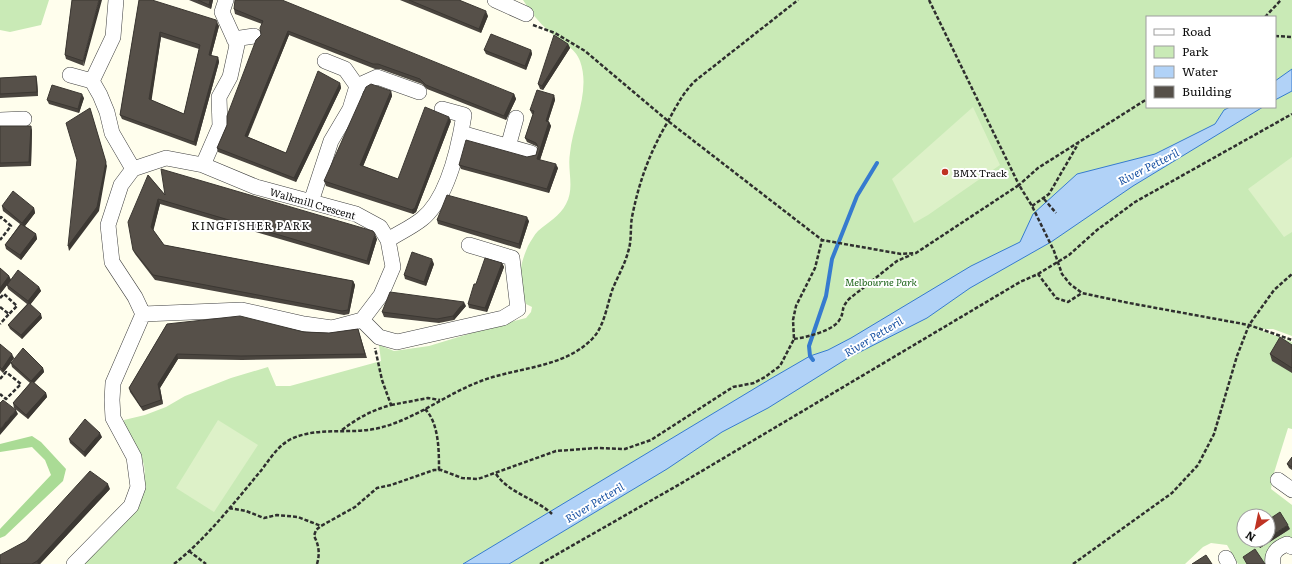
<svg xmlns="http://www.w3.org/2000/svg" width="1292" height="564" font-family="Literata,serif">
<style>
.green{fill:#c9eab6;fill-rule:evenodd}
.forest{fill:#aadb95}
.pitch{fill:#ddf1c8}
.water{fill:#b1d2f7;stroke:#367bcf}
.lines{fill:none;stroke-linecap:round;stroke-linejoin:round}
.stream{stroke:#367bcf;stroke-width:4}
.minor-casing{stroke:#404040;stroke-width:16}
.path{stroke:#2f2f2f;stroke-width:2.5;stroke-dasharray:4 2;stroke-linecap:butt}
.minor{stroke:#fff;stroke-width:15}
.wall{fill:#4a453f;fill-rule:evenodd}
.shaded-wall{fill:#3c3833}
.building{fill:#565049;stroke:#3c3833;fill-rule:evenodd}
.poi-dot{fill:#bf3323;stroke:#fff;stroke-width:1.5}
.labels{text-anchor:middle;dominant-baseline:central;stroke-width:4;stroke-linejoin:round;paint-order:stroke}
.poi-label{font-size:10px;fill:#0d0d0d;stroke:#fff;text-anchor:start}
.street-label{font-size:10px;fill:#0d0d0d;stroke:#fff}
.park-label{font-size:10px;font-style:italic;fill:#20661c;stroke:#fff}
.water-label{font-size:11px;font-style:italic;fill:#144ea1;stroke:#fff}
.neighbourhood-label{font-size:11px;letter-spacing:1px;fill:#0d0d0d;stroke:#fff}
</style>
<rect width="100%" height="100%" fill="#fffeed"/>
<path class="green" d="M0 0H49L41 25 10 32 0 30Z
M523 0H1292V336L1273 329H1258L1292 342V429L1288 428 1273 476 1271 489 1292 505V543L1269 564H1238L1227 545 1211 543 1203 547 1185 564H82L141 489C150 466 141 457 131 437 127 432 124 426 124 420L145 415 166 407 185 396 231 378 268 367 276 386H290L381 361 379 345 394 351 429 346 498 325 526 318 531 312 532 307 526 304C518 280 518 269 528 246 531 241 534 235 538 231 548 222 560 216 566 204 575 187 567 171 570 153 573 124 591 91 580 61 576 48 559 41 550 32 539 23 531 12 523 0ZM1147 17H1275V107H1147ZM1244 516H1268V540H1244Z"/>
<path class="forest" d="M32 436 41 442 66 469 63 481 5 536 0 538V529L51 475 45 460 32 447 0 452V444Z"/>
<path class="pitch" d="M973 107 1000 165 928 215 914 223 892 179Z
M1292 157V232L1284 237 1248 189Z
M218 420 258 445 214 512 176 488Z"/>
<path class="water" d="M1292 69V91L1275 100V81Z
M1230 107H1263L1133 186 1051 242 970 288 927 318 848 358 768 408 722 432 667 469 509 564H463L772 378 810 356 828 350 851 338 971 266 1020 242 1033 214 1077 174 1155 154 1215 124 1224 110Z"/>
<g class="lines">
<path class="stream" d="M813 360 810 356 809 346 826 296 832 259 857 196 877 163"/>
<defs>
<path id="minor" d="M116 0 113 37 92 81 100 95 107 112 112 133 133 169
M495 0 526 14
M234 39 254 36
M70 75 92 81
M357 86 377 77 419 92
M0 120 24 119
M461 133 531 153
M508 147 516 118
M203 165 220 126 219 97 230 77 237 45 222 12 226 0
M311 202 331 141 350 109 357 86 345 69 325 61
M388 240C399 233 412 227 422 219 448 198 459 146 464 115L442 109
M362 320 379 337 397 342 503 318 518 309 512 258 469 245
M1278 480 1292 490
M1226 558 1229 564
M74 564 131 506 138 487 134 457 113 418 112 400 113 383 143 314 135 297 112 262 108 225 121 185 133 169 166 158 203 165 256 187 356 214 380 227 388 240 393 267 381 295 362 320 332 328 304 324 242 310 143 314
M1273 564C1271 553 1277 548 1287 544L1292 547"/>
</defs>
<use href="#minor" class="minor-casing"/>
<path class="path" d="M929 0 1019 185 1038 168 1147 99
M1265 17 1281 0
M533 25 555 33 585 51 668 121 822 240 901 254 916 253 1019 185 1032 206 1054 251 1062 274 1070 284 1082 293 1129 303 1249 325 1292 340
M1275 36 1292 37
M1044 199 1056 213
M1032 206 1049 194 1078 144
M0 219 1 217 11 226 0 240
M1038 274 1069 255 1097 230 1135 202 1292 114
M0 298 4 294 17 306 9 314
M0 307 9 314 0 324
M794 339C807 337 834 331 840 319 845 310 840 309 849 299L897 261 913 254
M0 379 6 372 21 384 6 399 0 394
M391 405 428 398 440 400
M425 409C439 423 439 451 439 470
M342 430C358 418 372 410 391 405L382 380 375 348
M496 474C510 494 535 498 552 514
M229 508 246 511 264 518 277 515 298 517 321 526 355 507 377 488 391 485 434 470H441L462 478 478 479 556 451 597 448 625 449 651 440 733 387 754 383 765 377 780 366 794 339 793 320 796 306 815 268 822 240
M189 551 206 564
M174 564C205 540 234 503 259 473 269 461 276 447 291 439 319 426 350 435 379 428 416 419 446 394 481 381 518 367 565 368 593 338 605 325 607 304 613 288 618 276 625 264 628 252 632 241 630 228 632 217 639 182 649 154 667 123 676 107 682 94 695 81L798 0
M317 564C320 554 319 545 314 536L316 530 321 526
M540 564 680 484 1020 282 1038 274 1056 298 1068 302 1082 293
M1073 564 1172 493 1198 465 1214 434 1237 356 1249 325 1274 290 1292 274"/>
<use href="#minor" class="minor"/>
</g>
<path class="wall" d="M72 0 84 66 66 59 65 55Z
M139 0 219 26 211 56 218 57 219 62 196 146 122 119 120 115ZM161 37 199 49 184 114 151 100Z
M189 0H213L211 9Z
M400 0H459L488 16 481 33Z
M234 9 514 94 516 99 506 120 427 89 422 84 380 69H375L289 35 248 137 286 153 340 83 341 88 296 182 218 152 217 148 227 125 261 35 262 24 235 14Z
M568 44 570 48 543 90 540 89 538 84Z
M484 50H531L532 54 526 70 486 54Z
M36 76 37 80 38 96 0 98V78Z
M391 91 392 96 363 166 398 179 451 121 416 212 413 214 326 186 324 181Z
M554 95 555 100 548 121 549 122 551 126 540 160 558 168 549 193 461 169 459 165 527 157 536 155 538 147 527 142 525 138 533 114H532L530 110Z
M84 98 79 113 49 104 47 100Z
M0 126 32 130 31 166 0 167Z
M148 175 165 195 377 239 369 265 160 204 153 230 164 245 353 281 355 285 349 314 344 315 155 280 135 254 133 250Z
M2 206 34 208 35 213 25 226 36 234 37 239 21 260 6 249 5 245 20 224 3 211Z
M437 220 529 221 520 249 438 224Z
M502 263 504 267 487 312 469 308 468 304 476 284Z
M434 264 426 286 405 279 404 275Z
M0 268 9 276 11 280 39 287 41 291 30 305 42 318 22 339 10 329 8 325 27 304 8 289 7 285 0 294Z
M466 306 454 320 439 323 384 317 382 312Z
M167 324 329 333 358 329 367 358 242 360 178 359 160 388 163 404 143 411 130 392 129 388Z
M0 344 14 358 11 362 43 368 44 372 34 383 46 393 47 397 28 419 14 408 13 403 30 383 12 367 11 363 3 373 0 370Z
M1292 345V373L1272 361 1270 354Z
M102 437 85 457 70 443 69 439Z
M1292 457V470L1289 468 1287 464Z
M110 489 40 564H0L26 541Z
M1290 529 1260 548 1255 540H1268Z"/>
<path class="shaded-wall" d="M99 0H102L84 66 83 61Z
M210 0H213L211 9 209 5Z
M486 11 488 16 481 33 479 29Z
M217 22 219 26 210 60 209 55Z
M288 31 289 35 246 140 245 136Z
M160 32 161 37 151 104 149 99Z
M568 44 570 48 543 90 542 86Z
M531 50 532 54 526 70 525 66Z
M218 57 219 62 196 146 194 142Z
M36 76 37 80 38 96 37 92Z
M340 83 341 88 296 182 294 178Z
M391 91 392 96 362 169 360 165Z
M82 94 84 98 79 113 78 109Z
M514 94 516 99 506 120 504 116Z
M554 95 555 100 547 125 546 121Z
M91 112 107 166 99 211 69 251 68 246Z
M449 117 451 121 416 212 413 214 412 210Z
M549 122 551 126 539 163 537 159Z
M31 126 32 130 31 166 29 162Z
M556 164 558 168 549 193 547 189Z
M158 199 160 204 153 232 151 227Z
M34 208 35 213 24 227 22 223Z
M527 217 529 221 520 249 519 244Z
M36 234 37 239 21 260 20 255Z
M375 234 377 239 369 265 367 261Z
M432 259 434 264 426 286 424 282Z
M502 263 504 267 487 312 485 308Z
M9 276 11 280 0 294V288Z
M353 281 355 285 349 314 348 310Z
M39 287 41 291 29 306 28 301Z
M464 302 466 306 454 320 453 316Z
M41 314 42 318 22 339 21 335Z
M12 354 14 358 3 373 2 369Z
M177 354 178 359 160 388 163 404 161 400 158 384Z
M43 368 44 372 32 385 31 381Z
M46 393 47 397 28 419 26 415Z
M16 410 18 414 0 435V429Z
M100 433 102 437 85 457 84 452Z
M108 484 110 489 40 564H38L37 561Z
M1288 525 1290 529 1260 548 1259 544 1265 540H1268V538Z"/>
<path class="building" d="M72 0H99L83 61 65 55Z
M139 0H152L216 20 217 22 209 55 218 57 194 142 120 115ZM160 32 200 45 184 114 149 99Z
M198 0H210L209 5Z
M235 0H282L514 94 504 116 426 85 420 79 378 64H373L288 31 245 136 286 153 318 71 340 83 294 178 217 148 227 125V116L256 40 261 35 260 28 263 21 234 9Z
M409 0H459L486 11 479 29Z
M491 34 531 50 525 66 484 50Z
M554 35 568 44 542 86 538 84Z
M36 76 37 92 0 94V78Z
M371 84 391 91 360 165 398 179 425 107 449 117 415 208 412 210 324 181 366 87Z
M52 85 82 94 78 109 47 100Z
M537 90 554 95 546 121 549 122 537 159 556 164 547 189 459 165 466 140 527 157 536 155 538 147 536 143 525 138 534 111 530 110Z
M90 108 106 162 97 207 68 246 77 160 66 123Z
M0 126H31L29 162 0 163Z
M161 169 373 231 375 234 367 261 158 199 151 227 164 245 353 281 348 310 342 311 153 275 133 250 128 222 148 175 165 195Z
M13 191 34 208 22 223 2 206Z
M447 195 527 217 519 244 437 220Z
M21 224 36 234 20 255 5 245Z
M412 252 432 259 424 282 404 275Z
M485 258 502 263 485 308 468 304 474 284H476Z
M0 268 9 276 0 288Z
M18 270 39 287 28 301 7 285Z
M390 292 464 302 453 316 437 319 382 312Z
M29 303 41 314 21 335 8 325Z
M240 316 304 332 329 333 358 329 365 354 241 356 177 354 158 384 161 400 141 407 129 388 167 324Z
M1280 337 1292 345V368L1270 354Z
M0 344 12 354 2 369 0 367Z
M23 348 43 368 31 381 11 363Z
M32 381 46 393 26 415 13 403Z
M3 400 16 410 0 429V403Z
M85 419 100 433 84 452 69 439Z
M1292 457V467L1287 464Z
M90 471 108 484 37 561 32 564H0V555L26 541Z
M1280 512 1288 525 1268 538V520Z
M1256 540H1265L1259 544Z
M1255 549 1265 564H1247L1243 557Z
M1206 555 1212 564H1192Z"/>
<circle class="poi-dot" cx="945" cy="172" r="4"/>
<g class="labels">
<g class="poi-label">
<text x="953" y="172">BMX Track</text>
</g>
<g class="street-label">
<text transform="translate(313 203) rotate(16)">Walkmill Crescent</text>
</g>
<g class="park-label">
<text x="881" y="281">Melbourne Park</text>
</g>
<g class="water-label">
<text transform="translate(1148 166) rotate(-27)">River Petteril</text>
<text transform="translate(873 336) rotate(-31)">River Petteril</text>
<text transform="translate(594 502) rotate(-31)">River Petteril</text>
</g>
<g class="neighbourhood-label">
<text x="251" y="225">KINGFISHER PARK</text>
</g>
</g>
<rect x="1146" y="16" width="130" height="92" fill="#ffffff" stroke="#9e9e9e"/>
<rect x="1154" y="29" width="20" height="6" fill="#ffffff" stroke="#9e9e9e"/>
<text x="1182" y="36" font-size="12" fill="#0d0d0d">Road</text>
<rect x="1154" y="46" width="20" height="12" fill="#c9eab6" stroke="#9e9e9e"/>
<text x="1182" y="56" font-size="12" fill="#0d0d0d">Park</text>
<rect x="1154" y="66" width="20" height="12" fill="#b1d2f7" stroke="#9e9e9e"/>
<text x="1182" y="76" font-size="12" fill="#0d0d0d">Water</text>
<rect x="1154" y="86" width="20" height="12" fill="#565049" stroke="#9e9e9e"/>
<text x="1182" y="96" font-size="12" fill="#0d0d0d">Building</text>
<g transform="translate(1256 528) rotate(213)"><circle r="19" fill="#ffffff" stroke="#9e9e9e"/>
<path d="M0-3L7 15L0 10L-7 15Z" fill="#bf3323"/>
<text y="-6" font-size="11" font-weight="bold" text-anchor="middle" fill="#0d0d0d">N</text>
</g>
</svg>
